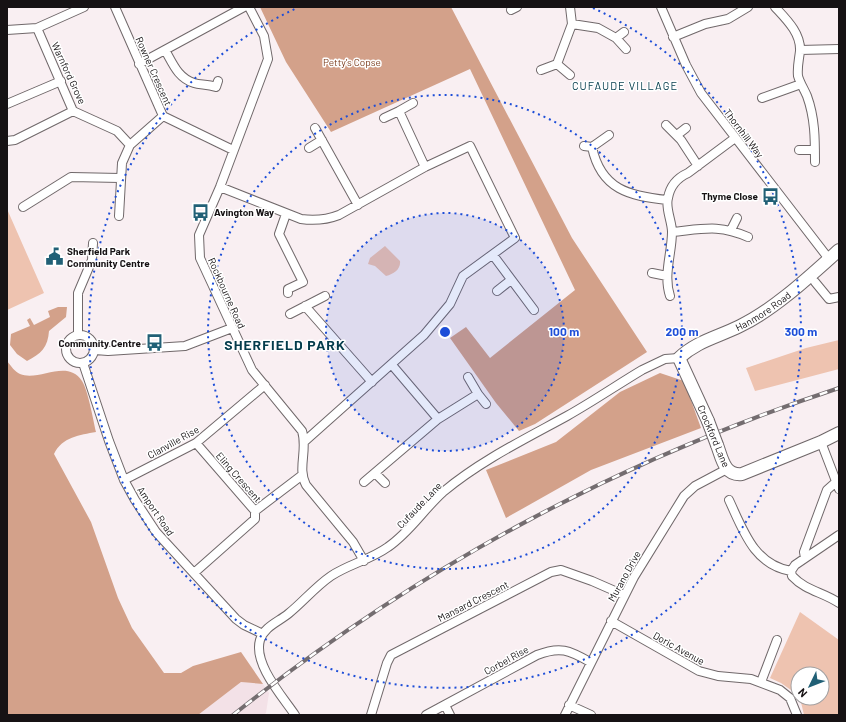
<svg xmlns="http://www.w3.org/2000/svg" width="846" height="722" font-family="Barlow,sans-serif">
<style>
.built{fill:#f3e1e7}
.green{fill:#eec3b0}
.forest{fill:#d3a18a}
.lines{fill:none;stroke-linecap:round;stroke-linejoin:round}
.street-casing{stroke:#70686a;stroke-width:10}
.secondary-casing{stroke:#70686a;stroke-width:14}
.street{stroke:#fff;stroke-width:8}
.secondary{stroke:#fff;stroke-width:12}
.rail-casing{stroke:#746d70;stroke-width:4}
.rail{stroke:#fff;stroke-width:2.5;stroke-dasharray:8;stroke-linecap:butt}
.secondary-bridge-casing{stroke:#70686a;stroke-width:14;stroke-linecap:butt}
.secondary-bridge{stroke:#fff;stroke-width:12}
.ring{fill:none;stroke:#1d4ed8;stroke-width:2;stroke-dasharray:2 4}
.labels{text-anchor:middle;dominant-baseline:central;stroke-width:3;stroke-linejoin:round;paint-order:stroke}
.park-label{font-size:10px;fill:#7b3c1c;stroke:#fff}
.street-label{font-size:10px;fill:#161214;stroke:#fff}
.poi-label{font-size:10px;font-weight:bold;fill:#161214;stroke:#fff;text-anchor:end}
.neighbourhood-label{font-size:11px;letter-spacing:1px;fill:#043c4c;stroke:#fff}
.district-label{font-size:14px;font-weight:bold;letter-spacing:1px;fill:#043c4c;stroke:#fff}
.centre{fill:#1d4ed8;stroke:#fff;stroke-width:2}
.ring-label{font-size:12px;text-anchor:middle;font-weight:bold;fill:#1d4ed8;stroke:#fff;stroke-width:3;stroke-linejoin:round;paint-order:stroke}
</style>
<rect width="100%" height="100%" fill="#f9eff2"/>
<path class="built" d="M241 682 263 684 269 693 266 713 264 715H198Z"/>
<path class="green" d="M7 209 44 293 7 310Z
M385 246 400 261C401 269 394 274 386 276L375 266 368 264 370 258Z
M839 340V369L755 391 746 368 806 348Z
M800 612 839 640V715H804L800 698H822V674H798V695L781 683 770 678Z"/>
<path class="forest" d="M260 7H451L572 238 647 352 535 424 519 431 496 403 450 338 466 327 490 358 575 290 470 69 331 132 286 62Z
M58 307H67L66 317 49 331C48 347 41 354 27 361L17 354 10 345 11 334 30 326 27 320 30 318 34 325 50 317 48 311Z
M7 361C11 366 15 372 20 374 39 382 67 358 82 381 88 390 93 419 96 432 80 435 62 437 54 454L91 522 118 598 132 628 164 673H181L193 666 241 652 263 684 241 682 198 715H7Z
M660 373 684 381 701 428 591 470 506 518 486 470 556 442 620 392Z"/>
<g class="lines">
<defs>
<path id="street" d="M115 7 163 116 233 150
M249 7 264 36 268 59 220 187 199 235 200 258 252 370 302 431C308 450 297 468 306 485L353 542 364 561
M661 7 686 65 701 93 829 259
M775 7C786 19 801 33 800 51 799 60 797 67 798 76 800 83 804 89 807 96 815 118 815 139 815 162
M511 10 517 7
M572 24 598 28 616 38 626 49
M37 28 73 111 117 131 130 145
M7 30 37 28 84 7
M673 37 705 24 728 19 748 7
M616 38 624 32
M165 50C173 64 178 78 194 83 200 85 207 84 216 87L218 81
M800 50 839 49
M139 64 244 7
M557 64 572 24 570 7
M541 70 557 64 570 75
M762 98 801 84
M7 104 61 81
M399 111 413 103
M384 118 399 111 425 167
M666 125 681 140 698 166
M315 128 358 205
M677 135 686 128
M7 141 15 140 73 111
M584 146 592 147 609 135
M592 147C601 190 630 196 667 200
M309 148 322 140
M799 150H815
M220 187 301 219C315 221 326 220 339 215L425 167 470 146 515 238 463 276 450 304 424 335 305 441
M23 207 71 177 120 178
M286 214 279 234 303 282 288 289V293
M119 216 122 163 130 145 163 116
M731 230 737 218
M672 232C703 229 719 224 748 237
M493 255 534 310
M652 273 667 276
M815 282 829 299 839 297
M497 291 511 280
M670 296C663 275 672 253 672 232 672 221 665 208 668 198 670 186 677 178 688 173L735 138
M305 306 372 382
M290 314 325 296
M66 349a14 14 0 1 1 28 0a14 14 0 1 1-28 0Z
M78 335V293L92 260 93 243
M95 350 108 351 185 346 232 328
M83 363 109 441 124 480 135 500 156 532 236 619 244 625 263 634
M468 377 478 394
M438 419 478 394 486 404
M821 442 839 489
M375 473 385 483
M124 480 196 443 265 385
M364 482 438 419 392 365
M729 500C743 530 754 565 791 571
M255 511 301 476
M805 558 804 552 827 490 836 482
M791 571 795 565 839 535
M791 571 792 576C806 591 823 592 839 603
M194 573 255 519V511L196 443
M611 621 699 671 718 676 751 679 780 690 790 698 797 715
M761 682 777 640
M445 705 450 715
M569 705 591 715
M295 715C283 697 253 664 260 640 264 627 278 622 288 614 303 602 315 587 331 576 349 564 370 560 388 547 410 532 423 510 443 492 480 461 525 439 567 416 592 402 617 385 642 370L665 359 679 358
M371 715 387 663 391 655 551 572 561 570 592 581 624 595
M426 715 537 655C560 646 569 650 590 662
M565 715 634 577 684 496 695 486 727 469"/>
<g id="secondary">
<path id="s1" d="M708 421 679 358C697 341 718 337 740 326 775 309 810 276 839 250"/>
<path d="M717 445C722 458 724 476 742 474L821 442 839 433"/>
</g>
</defs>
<use href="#street" class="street-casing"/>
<use href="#secondary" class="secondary-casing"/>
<use href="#street" class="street"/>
<use href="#secondary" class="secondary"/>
<defs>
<path id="rail" d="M233 715C418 568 615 462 839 388"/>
</defs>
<use href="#rail" class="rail-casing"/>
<use href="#rail" class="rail"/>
<defs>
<path id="secondary-bridge" d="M708 421 717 445"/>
</defs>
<use href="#secondary-bridge" class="secondary-bridge-casing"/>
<use href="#secondary-bridge" class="secondary-bridge"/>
</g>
<circle cx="445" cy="332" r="119" fill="#1d4ed8" fill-opacity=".12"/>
<g class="ring">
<circle cx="445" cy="332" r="119"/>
<circle cx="445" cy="332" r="237"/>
<path d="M593 8A356 356 0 1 1 297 8"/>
</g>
<defs>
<symbol id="bus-bare" viewBox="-9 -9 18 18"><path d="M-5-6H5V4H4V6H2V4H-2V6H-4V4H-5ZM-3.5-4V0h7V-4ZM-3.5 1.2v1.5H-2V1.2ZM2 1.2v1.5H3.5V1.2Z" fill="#216076" stroke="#fff" stroke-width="2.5" paint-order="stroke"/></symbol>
<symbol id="civic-bare" viewBox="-9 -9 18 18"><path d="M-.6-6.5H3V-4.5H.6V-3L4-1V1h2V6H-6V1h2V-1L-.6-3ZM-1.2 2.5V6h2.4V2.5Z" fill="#216076" stroke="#fff" stroke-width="2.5" paint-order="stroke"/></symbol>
</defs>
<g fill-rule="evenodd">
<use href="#bus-bare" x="758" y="184" width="25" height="25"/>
<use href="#bus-bare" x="188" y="200" width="25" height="25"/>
<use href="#civic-bare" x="42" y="244" width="25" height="25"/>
<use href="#bus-bare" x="142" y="330" width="25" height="25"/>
</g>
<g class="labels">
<g class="park-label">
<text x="352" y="62">Petty's Copse</text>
</g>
<g class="street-label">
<text transform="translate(154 71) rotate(66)">Rowner Crescent</text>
<text transform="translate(69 73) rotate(65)">Warnford Grove</text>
<text transform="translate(744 133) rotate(53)">Thornhill Way</text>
<text transform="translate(227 293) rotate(66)">Rockbourne Road</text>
<text stroke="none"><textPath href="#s1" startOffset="166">Hanmore Road</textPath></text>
<text transform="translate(714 436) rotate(67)">Crockford Lane</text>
<text transform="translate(173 442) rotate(-29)">Clanville Rise</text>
<text transform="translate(239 477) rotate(49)">Eling Crescent</text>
<text transform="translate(419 505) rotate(-46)">Cufaude Lane</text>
<text transform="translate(156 511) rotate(56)">Amport Road</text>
<text transform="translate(624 576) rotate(-61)">Murano Drive</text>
<text transform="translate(473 601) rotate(-27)">Mansard Crescent</text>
<text transform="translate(679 648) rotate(29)">Doric Avenue</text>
<text transform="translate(506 660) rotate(-29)">Corbel Rise</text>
</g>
<g class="poi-label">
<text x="758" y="196">Thyme Close</text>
<text x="214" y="212" text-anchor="start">Avington Way</text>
<text x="67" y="251" text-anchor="start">Sherfield Park<tspan x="67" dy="12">Community Centre</tspan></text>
<text x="141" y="343">Community Centre</text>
</g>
<g class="neighbourhood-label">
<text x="625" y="85">CUFAUDE VILLAGE</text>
</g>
<g class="district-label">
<text x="285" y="344">SHERFIELD PARK</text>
</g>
</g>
<circle cx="445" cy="332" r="6" class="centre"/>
<g class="ring-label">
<text x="564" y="336">100 m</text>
<text x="682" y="336">200 m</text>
<text x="801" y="336">300 m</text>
</g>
<rect width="846" height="722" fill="none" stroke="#161214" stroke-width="16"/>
<g transform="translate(810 686) rotate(227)"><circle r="19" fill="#ffffff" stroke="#a2a0a1"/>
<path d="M0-3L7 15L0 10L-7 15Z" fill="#216076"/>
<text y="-6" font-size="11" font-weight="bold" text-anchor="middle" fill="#161214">N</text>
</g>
</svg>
